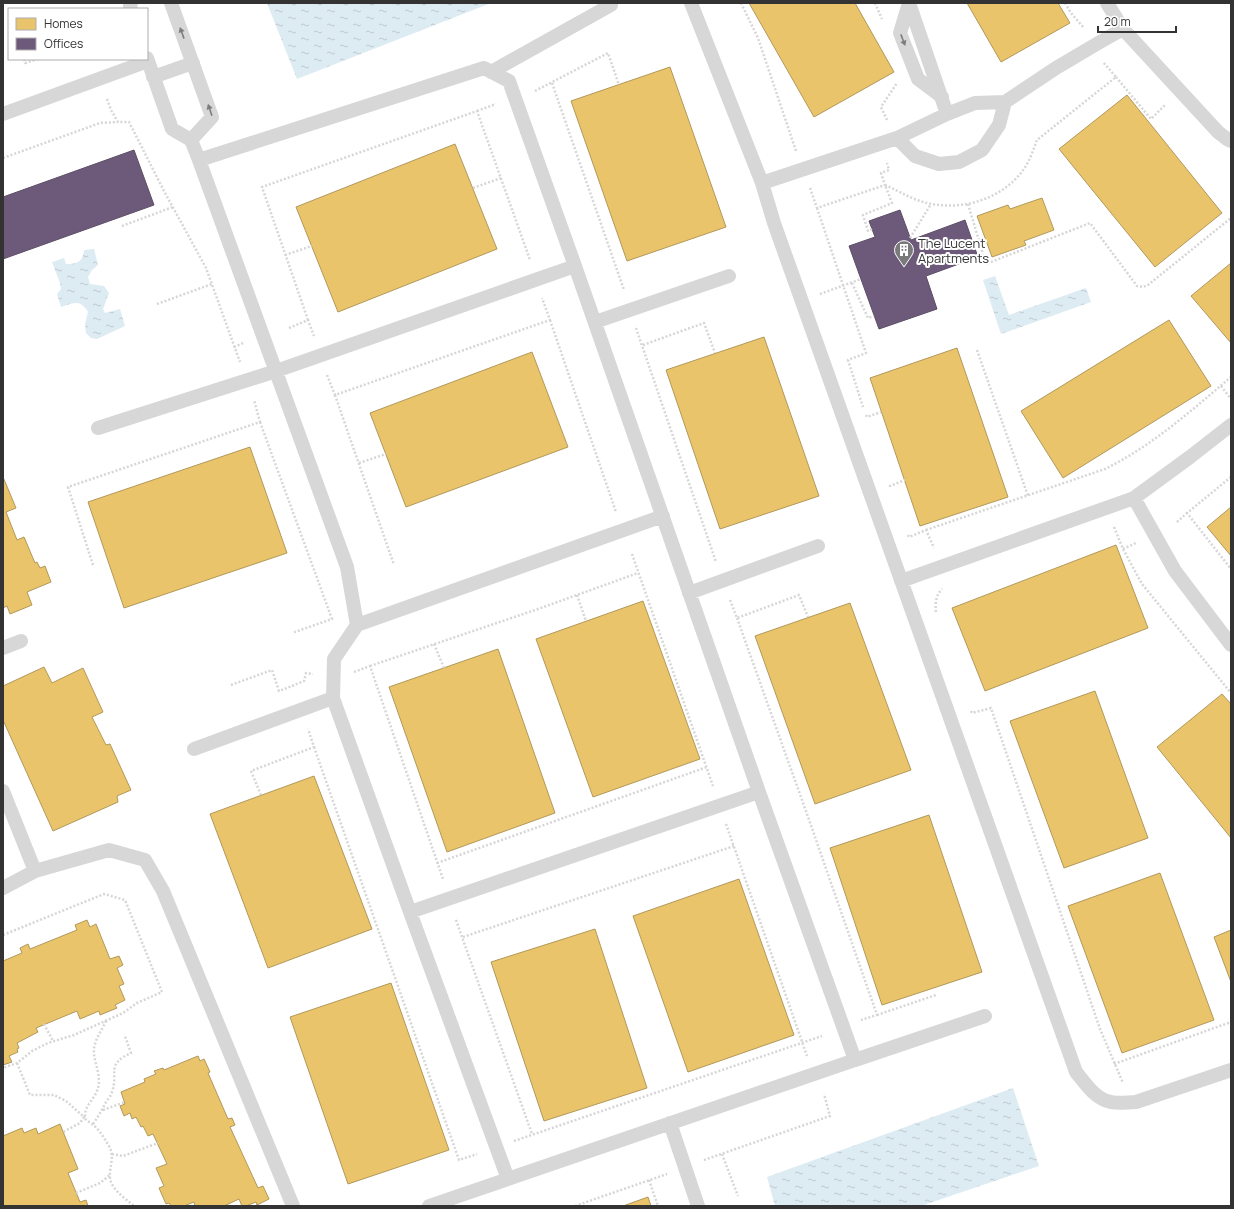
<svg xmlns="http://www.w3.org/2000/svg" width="1234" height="1209" font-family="Manrope,sans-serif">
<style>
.water{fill:url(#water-ripples)}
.homes{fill:#e9c46a;stroke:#b2985a}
.offices{fill:#6d597a;stroke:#5c4e65}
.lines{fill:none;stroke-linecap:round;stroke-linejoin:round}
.path{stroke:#d6d6d6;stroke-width:2.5;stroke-dasharray:2 2;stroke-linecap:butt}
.lane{stroke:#d7d7d7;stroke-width:14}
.oneway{fill:#7d7d7d}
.labels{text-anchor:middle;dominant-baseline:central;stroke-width:4;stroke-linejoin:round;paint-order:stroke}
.poi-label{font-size:13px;fill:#333;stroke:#fff;text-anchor:start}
</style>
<defs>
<pattern id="water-ripples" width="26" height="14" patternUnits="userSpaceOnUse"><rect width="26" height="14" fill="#ddebf3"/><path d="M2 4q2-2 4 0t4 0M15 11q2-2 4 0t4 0" fill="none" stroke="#becad1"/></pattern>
</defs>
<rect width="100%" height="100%" fill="#fff"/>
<path class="water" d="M267 3H491L297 79Z
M94 249 98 265 92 270 88 277 90 284 104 286 109 293 103 309 105 313 120 309 125 326 97 339 91 338 86 333 85 324 88 312C80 299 74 303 61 307L57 294 61 289 60 283 52 262 64 258 66 264C77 264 83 262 84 250Z
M995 276 1009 315 1086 288 1091 302 1001 334 983 280Z
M1013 1088 1039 1166 921 1206H775L767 1177Z"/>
<path class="homes" d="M749 3H855L894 72 814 117Z
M967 3H1058L1070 23 1001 62Z
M670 67 726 227 627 261 571 101Z
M1127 95 1222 213 1155 267 1059 149Z
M455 144 497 249 338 312 296 207Z
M1042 198 1054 230 1024 241 1026 245 992 257 977 216 1008 205 1010 209Z
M1231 263V343L1191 296Z
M1169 320 1211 386 1063 478 1021 411Z
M764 337 819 496 720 529 666 370Z
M957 348 1008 497 920 526 870 378Z
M532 352 568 447 406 507 370 413Z
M250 447 287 553 124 608 88 502Z
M3 477 16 508 6 512 17 540 24 537 35 563 37 562 40 568 45 566 51 582 27 592 32 605 10 614 7 606 3 608Z
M1231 507V556L1207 527Z
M1116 545 1148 628 985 691 952 608Z
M643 601 700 759 593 797 536 639Z
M850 603 911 770 815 804 755 636Z
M498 649 555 813 447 852 389 687Z
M44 667 52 683 83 668 103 712 92 717 106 745 110 744 131 790 117 796 118 802 53 831 3 720V686Z
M1095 691 1148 838 1064 868 1010 721Z
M1222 694 1231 704V838L1157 747Z
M314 776 372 929 268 968 210 814Z
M929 815 982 972 882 1005 830 848Z
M1160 873 1214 1020 1122 1053 1068 906Z
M739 879 794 1035 688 1072 633 916Z
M87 920 90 927 96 924 110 959 119 956 123 965 117 968 124 984 119 986 125 1000 115 1005 117 1008 100 1015 99 1011 80 1019 77 1011 36 1028 38 1032 17 1043 19 1048 17 1049 18 1052 9 1056 12 1062 3 1065V961L22 953 20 948 28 944 30 949 77 930 75 925Z
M595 929 647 1088 544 1121 491 962Z
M1231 930V982L1214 937Z
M391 983 449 1150 348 1184 290 1017Z
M198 1056 200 1061 204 1059 210 1072 208 1073 228 1119 232 1118 235 1125 230 1127 258 1188 263 1186 269 1199 257 1205 256 1202 246 1206H242L239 1199 224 1206H195L194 1202 184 1206H171L169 1203 166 1204 159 1188 164 1186 156 1168 167 1164 153 1134 148 1136 143 1126 141 1127 136 1117 132 1119 130 1113 124 1116 120 1106 125 1104 121 1092 145 1082 144 1079 156 1074 154 1071 163 1068 164 1070Z
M60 1124 78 1169 68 1173 80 1202 86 1200 88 1206H3V1136L22 1128 24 1133 36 1128 38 1134Z
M648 1197 651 1206H623Z"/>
<path class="offices" d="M134 150 154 205 3 259V197Z
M900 210 911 240 965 220 978 257 926 276 937 309 879 329 849 246 875 237 869 221Z"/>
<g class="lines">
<path class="path" d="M741 3 758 38 796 151
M875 3 882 19
M1065 3 1071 13 1084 28
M24 59 25 63 38 59
M1116 77 1151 119 1165 105
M552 83 624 290
M535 91 608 53 619 85
M107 99 111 110 118 122H129L164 191 206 268 240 362
M477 111 496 104
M887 120 881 107 897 83
M3 158 100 123 118 122
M885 185C899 191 913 200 927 203 961 211 999 200 1021 173 1029 163 1033 151 1037 140L1116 77 1103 62
M473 188 501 178
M810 188 817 208 885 185 881 173 889 170 887 163
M968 204 986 264 1090 223 1137 286 1143 287 1148 285 1231 218
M817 208 866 353 848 360 863 407
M122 226 173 207
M872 229 868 231 863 215 892 203 885 185
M910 238 931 204
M285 255 312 246
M852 283 868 318 874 316
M820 294 861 279
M157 304 212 284
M308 320 262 187 477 111 530 260
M550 320 616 512
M289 328 308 320 314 336
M636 328 716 562
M643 345 704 323 715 353
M234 347 243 343
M977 350 1028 496
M327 375 335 395 550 320 542 298
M1221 386 1231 399
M335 395 394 565
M866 415 867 417 881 412
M260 422 332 619 292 633
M359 463 386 454
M1231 477 1187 513 1231 569
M890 487V486L905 480
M1177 522 1187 513
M1114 527 1123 549 1142 584 1231 693
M926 530 1105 469C1152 446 1192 410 1231 377
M908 535 909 537 926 530 934 548
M1123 549 1136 543
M632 554 713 786
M93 565 68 487 260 422 254 400
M577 595 586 621
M730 600 737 618 799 595 808 617
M936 612C935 603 936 595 942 589
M737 618 807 814 877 1015 861 1020
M434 644 444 668
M370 666 538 609 638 573
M354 672 370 666 443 879
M231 685 272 670 279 691 292 686
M292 686 304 681 306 673 313 674
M971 711 972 713 991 708 1100 1029 1123 1083
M314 747 459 1160 477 1154
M261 795 251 771 314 747 308 729
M726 824 807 1056
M437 863 707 767
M456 920 532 1134
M3 935 104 894 125 900 162 992 137 1003 123 1013 74 1035 48 1043 32 1051 17 1063 3 1068
M463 937 734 846
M877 1015 936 995
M106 1021C102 1030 95 1039 94 1049 93 1063 103 1076 97 1091 94 1099 85 1106 85 1115 84 1121 89 1121 92 1124 99 1129 104 1138 109 1146 116 1158 107 1170 111 1182 115 1192 126 1199 134 1206
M44 1024 53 1041
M17 1063 30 1095H54L66 1101 84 1117 80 1123 63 1132
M1114 1064 1231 1022
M103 1110 125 1102
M93 1124C98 1117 102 1110 106 1102 108 1099 111 1096 112 1092 119 1072 105 1065 131 1053L125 1036
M514 1141 822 1036
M112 1154 123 1156 158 1143
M722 1154 738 1196
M704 1160 830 1116 824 1094
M649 1180 658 1206
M76 1193 100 1183 110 1175
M575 1206 667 1174"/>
<path class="lane" d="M171 3 212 117 191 140
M691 3 762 183
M909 3 947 114
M909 3 900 33 918 79 942 97
M1107 3 1123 29
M131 9 130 6 131 3
M147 58 172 129 191 140 199 160 347 567 357 625 334 659 333 698 410 912 508 1179 855 1060 759 792 575 266 509 81 484 68 199 160
M491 72 611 5
M153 77 193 63
M3 114 148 61
M897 138 915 156 939 164 959 162 982 150 999 125 1005 102
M1231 141 1227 139 1218 132 1123 29 1100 42 1056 68 1005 102 975 103 947 114 897 138 762 183 774 223 1076 1072C1085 1083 1095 1099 1111 1102 1119 1104 1128 1102 1136 1102L1231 1070
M595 322 729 276
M98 428 276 371 575 266
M1134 498 1175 571 1231 645
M901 581 1134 498 1190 457 1231 425
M689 593 818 546
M357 625 663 516
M3 648 21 641
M194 749 333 698
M3 791 35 871
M3 888 35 871 109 850 145 860 163 891 293 1206
M410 912 759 792
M855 1060 985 1016
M670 1123 698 1206
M429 1206 508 1179"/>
</g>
<defs><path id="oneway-solid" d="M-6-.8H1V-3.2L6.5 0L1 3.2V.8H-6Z"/></defs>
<g class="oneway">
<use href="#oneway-solid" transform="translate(182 33) rotate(-110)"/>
<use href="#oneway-solid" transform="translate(903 40) rotate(69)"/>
<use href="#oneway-solid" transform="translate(210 110) rotate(-109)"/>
</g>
<defs>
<symbol id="building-pin" viewBox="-11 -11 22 30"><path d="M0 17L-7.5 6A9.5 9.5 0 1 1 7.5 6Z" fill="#7a7a7a" stroke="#fff"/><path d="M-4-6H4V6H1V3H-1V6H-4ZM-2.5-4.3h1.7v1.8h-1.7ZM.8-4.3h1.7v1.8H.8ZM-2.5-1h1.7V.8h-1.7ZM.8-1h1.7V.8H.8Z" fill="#fff"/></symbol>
</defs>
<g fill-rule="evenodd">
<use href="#building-pin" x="893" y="239" width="22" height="30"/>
</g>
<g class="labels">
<g class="poi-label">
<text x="918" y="243">The Lucent<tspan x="918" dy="15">Apartments</tspan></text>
</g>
</g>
<rect width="1234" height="1209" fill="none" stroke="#333333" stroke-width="8"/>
<rect x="8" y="8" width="140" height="52" fill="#ffffff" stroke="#adadad"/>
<rect x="16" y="18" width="20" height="12" fill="#e9c46a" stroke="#adadad"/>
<text x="44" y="28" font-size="12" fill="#333333">Homes</text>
<rect x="16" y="38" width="20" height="12" fill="#6d597a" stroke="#adadad"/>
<text x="44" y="48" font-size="12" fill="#333333">Offices</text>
<path d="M1098 26v6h78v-6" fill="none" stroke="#333333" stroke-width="2"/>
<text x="1104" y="26" font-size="12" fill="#333333" stroke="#ffffff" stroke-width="3" paint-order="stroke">20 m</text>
</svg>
